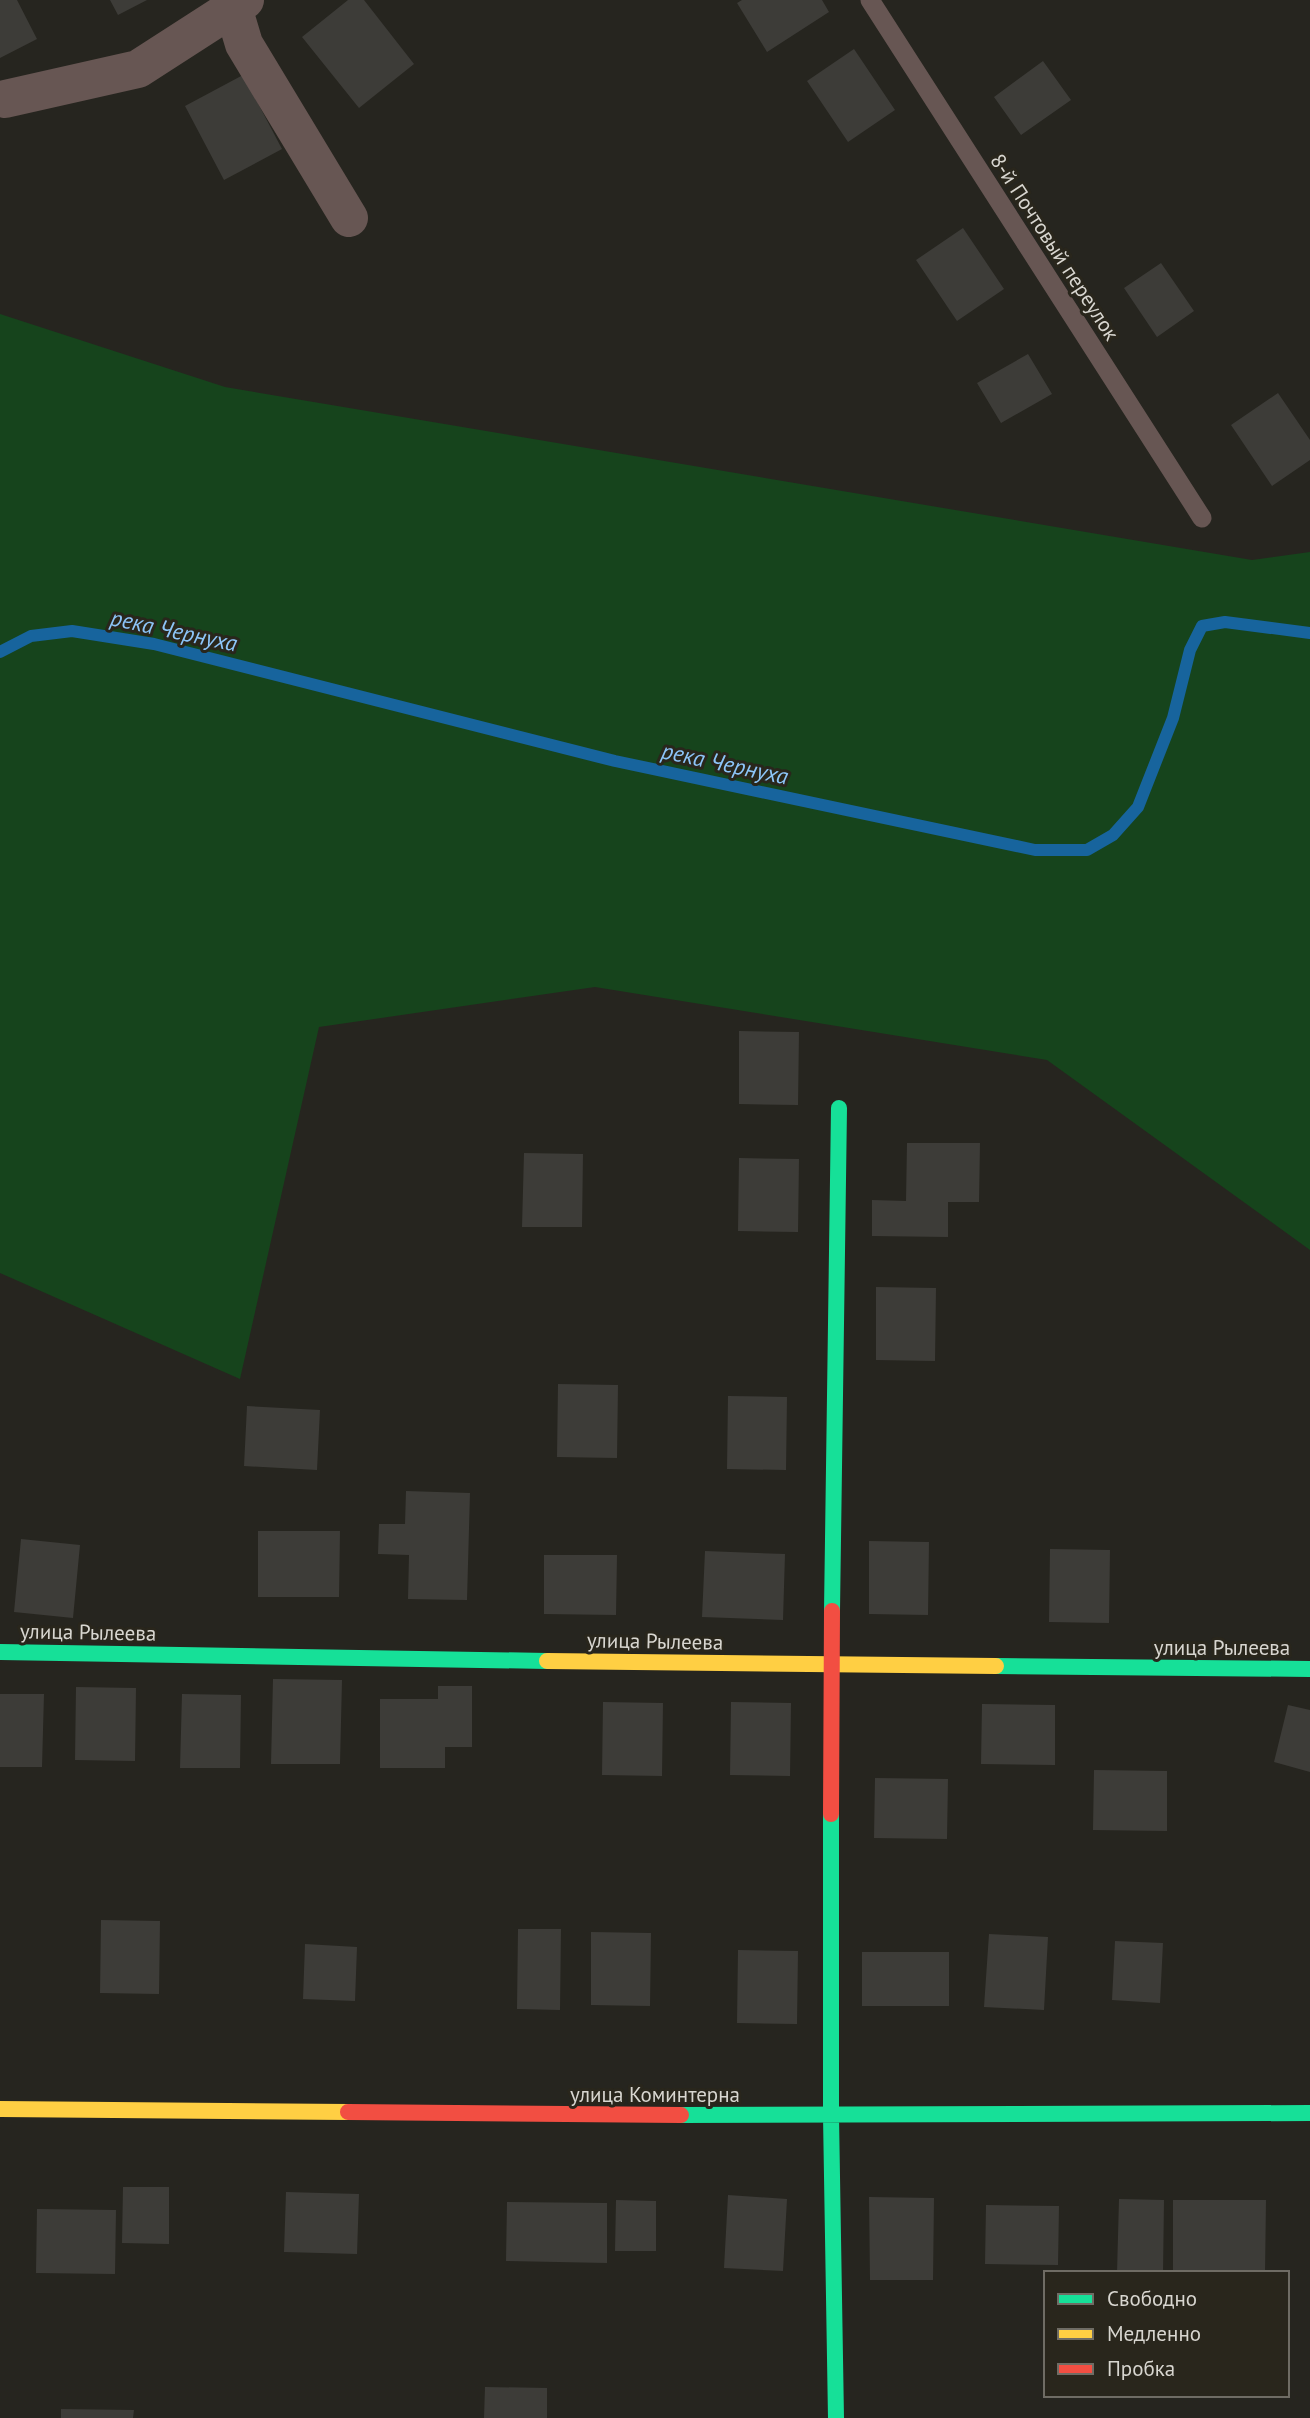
<svg xmlns="http://www.w3.org/2000/svg" width="1310" height="2418" font-family="'PT Sans',sans-serif">
<style>
.green{fill:#16441c}
.lines{fill:none;stroke-linecap:round;stroke-linejoin:round}
.stream{stroke:#17649d;stroke-width:12}
.building{fill:#3d3c38}
.lane{stroke:#675653;stroke-width:19}
.street{stroke:#675653;stroke-width:38}
.fast{stroke:#16e098;stroke-width:16}
.slow{stroke:#ffcf43;stroke-width:16}
.jam{stroke:#f24e42;stroke-width:16}
.labels{text-anchor:middle;dominant-baseline:central;stroke-width:6;stroke-linejoin:round;paint-order:stroke}
.street-label{font-size:21px;fill:#d8d6d0;stroke:#29261c}
.water-label{font-size:23px;font-style:italic;fill:#8dc5f8;stroke:#29261c}
</style>
<rect width="100%" height="100%" fill="#26251f"/>
<path class="green" d="M0 314 225 387 1252 560 1310 552V1250L1047 1060 595 987 319 1027 240 1379 0 1273Z"/>
<g class="lines">
<path class="stream" d="M0 652 31 636 72 631 154 644 615 761 1035 850H1087L1113 835 1138 807 1173 718 1190 650 1202 626 1225 622 1310 633"/>
</g>
<path class="building" d="M0 0H17L37 39 0 58Z
M110 0H147L118 15Z
M348 0H364L414 64 359 108 302 37Z
M742 0H822L829 12 767 52 737 3Z
M854 49 895 110 848 142 807 81Z
M1043 61 1071 100 1021 135 994 97Z
M243 75 282 149 224 180 185 106Z
M963 228 1004 289 957 321 916 260Z
M1161 263 1194 311 1157 337 1124 288Z
M1028 354 1052 394 1001 423 977 383Z
M1278 393 1310 440V460L1272 486 1231 425Z
M739 1031 799 1032 798 1105 739 1104Z
M907 1143H980L979 1202H948V1237L872 1236V1200L906 1201Z
M524 1153 583 1154 582 1227H522Z
M739 1158 799 1159 798 1232 738 1231Z
M876 1287 936 1288 935 1361 876 1360Z
M558 1384 618 1385 617 1458 557 1457Z
M728 1396 787 1397 786 1470 727 1469Z
M247 1406 320 1410 317 1470 244 1466Z
M406 1491 470 1493 467 1600 408 1599 409 1555 378 1554 379 1524H405Z
M258 1531H340L339 1597H258Z
M21 1539 80 1545 73 1618 14 1612Z
M869 1541 929 1542 928 1615 869 1614Z
M1050 1549 1110 1550 1109 1623 1049 1622Z
M705 1551 785 1554 783 1620 702 1617Z
M544 1555H617L616 1615 544 1614Z
M273 1679 342 1680 340 1764H271Z
M438 1686H472V1747H445V1768H380V1699H438Z
M76 1687 136 1688 135 1761 75 1760Z
M0 1694H44L42 1767H0Z
M182 1694 241 1695 240 1768H180Z
M603 1702 663 1703 662 1776 602 1775Z
M731 1702 791 1703 790 1776 730 1775Z
M982 1704 1055 1705V1765L981 1764Z
M1288 1705 1310 1710V1772L1274 1762Z
M1094 1770 1167 1771V1831L1093 1830Z
M875 1778 948 1779 947 1839 874 1838Z
M101 1920 160 1921 159 1994 100 1993Z
M518 1929H561L560 2010 517 2009Z
M591 1932 651 1933 650 2006 591 2005Z
M989 1934 1048 1937 1044 2010 984 2007Z
M1115 1941 1163 1943 1160 2003 1112 2000Z
M305 1944 357 1947 355 2001 303 1999Z
M738 1950 798 1951 797 2024 737 2023Z
M862 1952H949V2006H862Z
M123 2187H169V2244L122 2243Z
M286 2192 359 2194 357 2254 284 2252Z
M728 2195 787 2199 783 2271 724 2268Z
M869 2197 934 2198 933 2280H870Z
M1119 2199 1164 2200 1163 2273H1117Z
M616 2200 656 2201V2251H615Z
M1173 2200H1266L1265 2273H1173Z
M507 2202 607 2203V2263L506 2261Z
M986 2205 1059 2206 1058 2265 985 2264Z
M37 2209 116 2210 115 2274 36 2273Z
M485 2387 547 2388V2418H484Z
M61 2409 134 2410 133 2418H61Z"/>
<g class="lines">
<path class="lane" d="M870 0 1202 518"/>
<path class="street" d="M229 0 233 7 244 44 349 218
M5 99 138 69 245 0"/>
<path class="fast" d="M832 1611 839 1108
M0 1652 547 1661
M996 1666 1310 1669
M831 1814V2116L836 2418
M681 2115 1310 2113"/>
<path class="slow" d="M547 1661 996 1666
M0 2109 348 2112"/>
<path class="jam" d="M831 1814 832 1611
M348 2112 681 2115"/>
</g>
<g class="labels">
<g class="street-label">
<text transform="translate(1055 247) rotate(57)">8-й Почтовый переулок</text>
<text transform="translate(88 1632) rotate(1)">улица Рылеева</text>
<text transform="translate(655 1641) rotate(1)">улица Рылеева</text>
<text x="1222" y="1647">улица Рылеева</text>
<text x="655" y="2094">улица Коминтерна</text>
</g>
<g class="water-label">
<text transform="translate(174 630) rotate(12)">река Чернуха</text>
<text transform="translate(725 763) rotate(12)">река Чернуха</text>
</g>
</g>
<rect x="1044" y="2271" width="245" height="126" fill="#29261c" stroke="#6f6c64" stroke-width="2"/>
<rect x="1058" y="2294" width="35" height="10" fill="#16e098" stroke="#6f6c64" stroke-width="2"/>
<text x="1107" y="2306" font-size="21" fill="#d8d6d0">Свободно</text>
<rect x="1058" y="2329" width="35" height="10" fill="#ffcf43" stroke="#6f6c64" stroke-width="2"/>
<text x="1107" y="2341" font-size="21" fill="#d8d6d0">Медленно</text>
<rect x="1058" y="2364" width="35" height="10" fill="#f24e42" stroke="#6f6c64" stroke-width="2"/>
<text x="1107" y="2376" font-size="21" fill="#d8d6d0">Пробка</text>
</svg>
